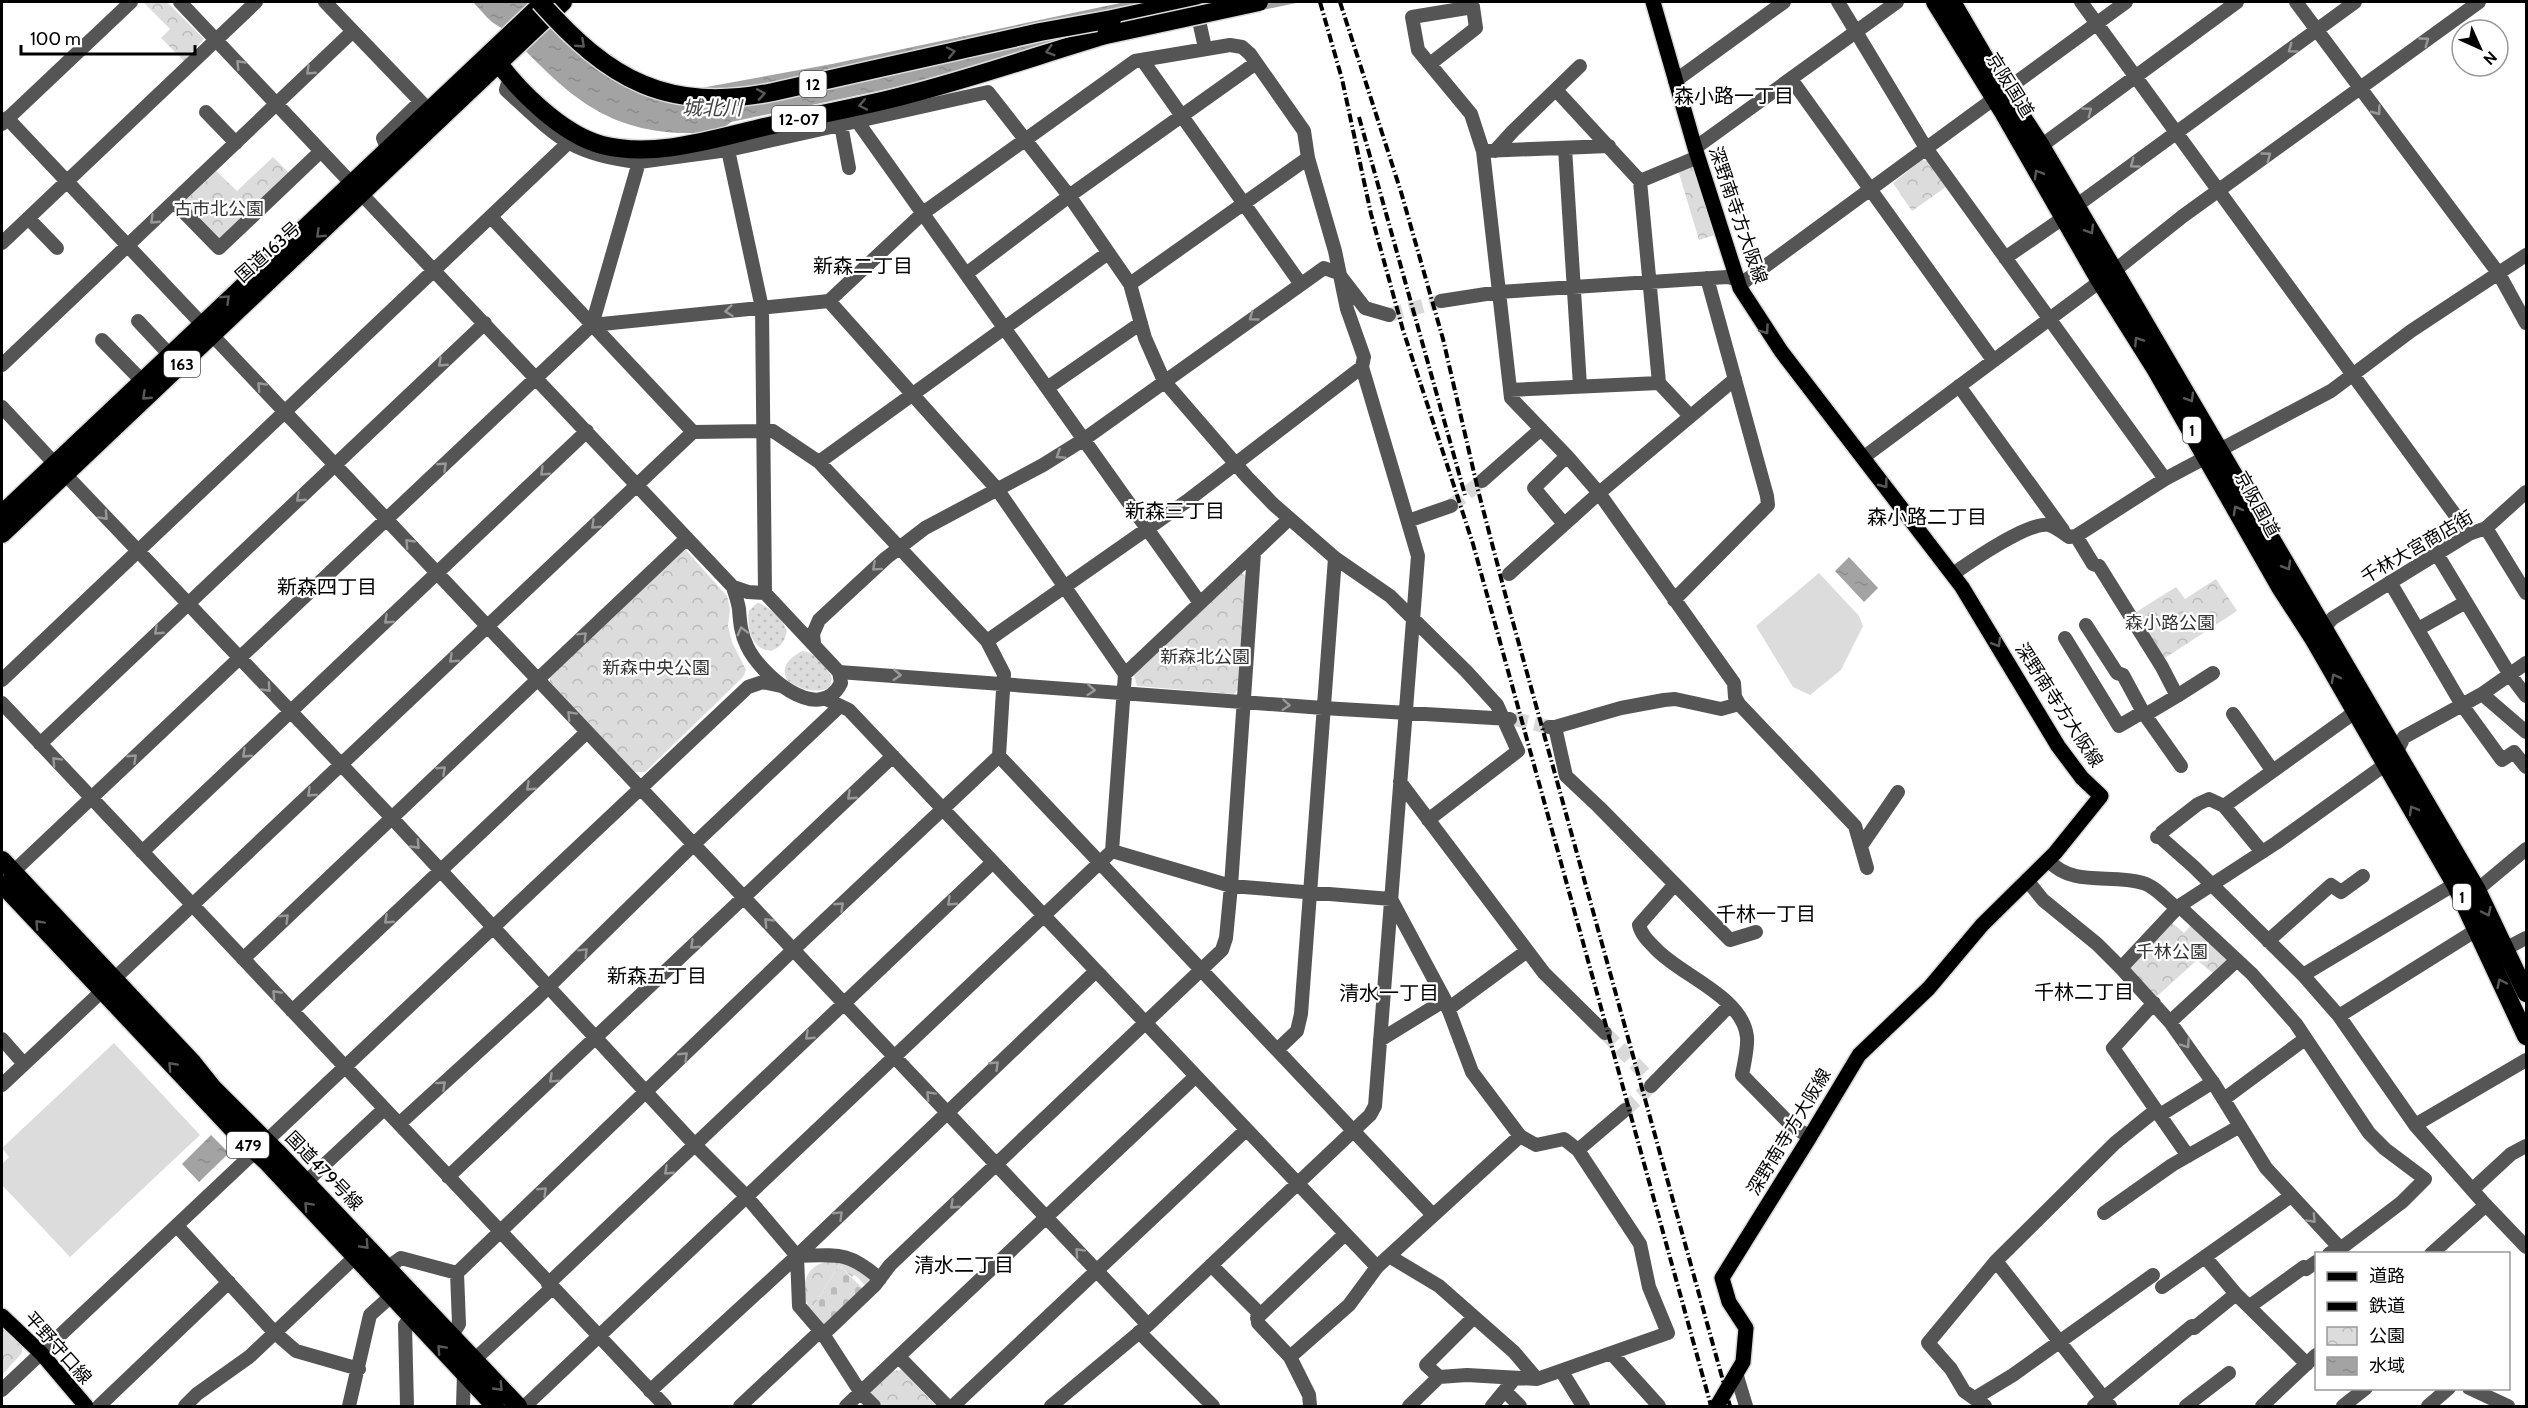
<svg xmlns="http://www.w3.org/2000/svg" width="2528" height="1408" font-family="Cabin,'Noto Sans JP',sans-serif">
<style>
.grass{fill:url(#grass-dots)}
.cemetery{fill:url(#cemetery-stones)}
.park{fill:url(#park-crowns)}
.pitch{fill:#dcdcdc}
.water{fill:url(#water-ripples)}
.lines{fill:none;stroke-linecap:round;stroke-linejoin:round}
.minor-tunnel{stroke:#d9d9d9;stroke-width:14;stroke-dasharray:14 7;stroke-linecap:butt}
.major-casing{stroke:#dbdbdb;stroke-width:18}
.highway-casing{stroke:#dbdbdb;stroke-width:21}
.minor{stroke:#555;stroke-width:14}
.major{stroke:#000;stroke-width:15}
.highway{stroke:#000;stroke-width:18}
.rail{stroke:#000;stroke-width:4;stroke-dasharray:9 3 1.5 3;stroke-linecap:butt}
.highway-bridge-casing{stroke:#dbdbdb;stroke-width:21;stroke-linecap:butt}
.highway-bridge{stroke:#000;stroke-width:18}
.oneway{stroke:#999}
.oneway2{stroke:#595959}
.labels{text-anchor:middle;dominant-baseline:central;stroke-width:4.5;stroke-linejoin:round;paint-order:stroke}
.shield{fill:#fff;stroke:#4c4c4c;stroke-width:1.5}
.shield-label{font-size:16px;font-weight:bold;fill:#000}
.street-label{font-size:18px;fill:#000;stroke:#fff}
.park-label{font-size:18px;fill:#333;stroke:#fff}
.neighbourhood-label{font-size:20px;fill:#000;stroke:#fff}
.water-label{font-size:20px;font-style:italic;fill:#444;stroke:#fff}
</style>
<defs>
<pattern id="grass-dots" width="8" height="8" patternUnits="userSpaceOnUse" patternTransform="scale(1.5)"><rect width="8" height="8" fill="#dcdcdc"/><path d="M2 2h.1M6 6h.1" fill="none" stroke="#bbb" stroke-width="1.8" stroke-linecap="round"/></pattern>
<pattern id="cemetery-stones" width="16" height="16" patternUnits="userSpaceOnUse" patternTransform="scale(1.5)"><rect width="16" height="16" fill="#dcdcdc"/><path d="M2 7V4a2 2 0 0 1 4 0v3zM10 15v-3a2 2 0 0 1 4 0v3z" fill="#bbb"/></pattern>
<pattern id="park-crowns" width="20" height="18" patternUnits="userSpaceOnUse" patternTransform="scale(1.5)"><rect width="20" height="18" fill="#dcdcdc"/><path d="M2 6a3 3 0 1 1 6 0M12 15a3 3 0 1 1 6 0" fill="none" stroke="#bbb"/></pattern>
<pattern id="water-ripples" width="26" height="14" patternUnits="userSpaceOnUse" patternTransform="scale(1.5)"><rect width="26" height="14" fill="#a3a3a3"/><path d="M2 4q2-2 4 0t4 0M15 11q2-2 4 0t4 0" fill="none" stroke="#8b8b8b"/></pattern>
</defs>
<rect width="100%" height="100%" fill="#fff"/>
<path class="grass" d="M757 603C770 606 783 619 787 631 780 665 743 652 749 611Z
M803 651C816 653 828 667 832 679L829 688C815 694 799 689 787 680 780 666 790 657 803 651Z"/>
<path class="cemetery" d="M839 1265 863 1289 825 1325 819 1322 810 1312Z"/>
<path class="park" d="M143 2H167L204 39 184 61 161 38 170 29Z
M273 157 291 175 223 239 215 240 181 205 216 171 237 191Z
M1922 160 1927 161 1946 187 1912 211 1893 183Z
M1693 166 1715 235 1699 240 1678 170Z
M684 548 727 596 730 609 728 626 732 642 746 670 743 677 645 772H635L550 682V675Z
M1241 573 1247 576 1239 688 1234 694 1137 686 1134 675Z
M2216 579 2237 611 2165 658 2159 657 2133 614 2176 587 2185 599Z
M2170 921 2184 933 2192 924 2231 959 2215 975 2197 960 2155 998 2127 969Z
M842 1259 872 1279 865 1285 855 1275 852 1277 839 1265 810 1312C797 1280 807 1261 842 1259Z
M2 1327 22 1346V1353L2 1375Z
M902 1370 936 1406H879L871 1397V1392L893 1371Z"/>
<path class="pitch" d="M1819 573 1859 616 1863 626 1841 670 1810 695 1793 687 1756 626Z
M114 1043 200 1135 70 1257 2 1185V1164L9 1157 2 1148Z"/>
<path class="water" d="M473 2H530L591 62 679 92 832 64 1125 2H1301L731 122C719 133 700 133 684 133 601 131 564 90 510 35 504 29 498 26 492 22 485 16 479 8 473 2Z
M1849 557 1878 588 1864 602 1835 571Z
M211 1135 229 1153 199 1182 182 1164Z"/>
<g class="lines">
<path class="minor-tunnel" d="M1389 315 1441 301
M1451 506 1482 481
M1514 719 1549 727
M1605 1033 1650 1079
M1625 1110 1651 1086"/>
<defs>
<path id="major" d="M1653 2 1695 148 1740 288 1781 351 1962 587 2058 746 2082 778 2101 796 2055 853 1982 925 1929 988 1859 1055 1808 1140 1722 1278 1729 1302 1746 1328 1743 1362 1717 1406
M2 1316 41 1353 86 1406"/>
<path id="highway" d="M1935 2 2003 112 2100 281 2156 370 2280 587 2313 638 2455 884 2526 1036
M1952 2 1993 72 2041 146 2477 890 2526 993
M1112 19 1191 2
M492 54C515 88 561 134 602 145 657 159 719 137 773 125 817 114 862 107 906 95 973 78 1039 55 1106 35
M2 514 544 2
M2 534 563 2
M2 860 193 1063 213 1088 277 1152 518 1406
M2 884 244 1141 267 1162 495 1406"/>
</defs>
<use href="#major" class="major-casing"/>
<use href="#highway" class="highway-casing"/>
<path class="minor" d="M180 2 733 587 748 592 765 593 839 672 841 683C819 727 759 673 747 646 741 634 740 623 739 609 738 602 735 594 733 587
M325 2 422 103
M1838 2 1926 148 2165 479
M2081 2 2469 534
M2296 2 2499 274 2526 323
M1196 7 1205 48
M1143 61 1300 283
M1430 64 1476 28 1473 7 1412 17 1418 50 1471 114 1483 151 1511 398 1567 456 1599 493 1734 683 1735 697 1739 704 1855 826 1867 868
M1791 79 1993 360
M1675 81 1784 2
M507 86 506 90C555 135 570 155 639 162
M1556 90 1640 181 1698 157
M206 112 236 143
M7 118 1148 1325
M857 121 1200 603
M2 124 131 2
M841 125 849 168
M2041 146 2237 2
M387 148 383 138 420 102
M1565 148 1580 386
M1695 148 1897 2
M728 150 762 308 765 593
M1483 151 1609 146
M1495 151 1513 131 1580 66
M1640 181 1659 383 1690 416
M174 202 219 248 321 151
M2076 206 2355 2
M491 217 693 432
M28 218 57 248
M2 243 256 2
M2005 258 2063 218
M966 274 1076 191 1256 63
M1130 284 1308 158
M1441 301 1499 292 1727 277 1745 281 2126 2
M138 321 169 354
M592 325 829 301 923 213 1135 61 1230 45 1242 47 1250 54 1304 131 1308 158 1335 251 1347 309 1364 357 1362 367 1418 556 1375 1106 1370 1115 1148 1325 1051 1406
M102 340 142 381
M2 365 353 31
M1959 386 2063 530
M1047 388 1141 323
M1510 390 1659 383
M2 407 55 464
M1864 457 2114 271 2183 216 2479 2
M819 462 1108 253
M64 473 391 817 695 1145 746 1196 797 1256 799 1306 823 1334 861 1393 874 1406
M1482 481 1541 429
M1408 521 1451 506
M1564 524 1534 488 1567 456
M2486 528 2526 593
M2076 536 2093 564 2099 566 2162 667 2177 696 2145 715 2181 766
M2437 554 2510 675 2526 696
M1509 574 1599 493 1735 379
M1953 574C1970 562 2029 521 2049 525 2056 527 2063 533 2069 537L2076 536 2165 479 2331 391 2411 331 2526 255
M2390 582 2462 705 2502 760 2514 752 2526 767
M1674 600 1768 505 1767 496 1707 278
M2086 625 2117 673 2123 675 2143 712
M2418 629 2466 602
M2317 635 2333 618 2386 585 2469 534 2486 528 2526 492
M2065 638 2119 726 2143 712 2145 715
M987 641 1187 501 1362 367
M814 643 813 634 819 620 886 558 925 528 1043 465 1083 440 1324 268 1338 273 1365 308 1389 315
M839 672 1323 708 1510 719
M1125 674 1289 519
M2 680 567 144
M2482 694 2526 732
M2177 696 2213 673
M824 698 849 710 1377 1267
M2 703 665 1406
M2233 714 2272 770
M1549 727H1555L1621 708 1664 700 1675 699 1721 709 1739 704
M1555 727 1566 776 1599 807 1730 940 1756 932
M40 744 485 323
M999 756 1432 1214
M1400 782 1544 973 1605 1033
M2224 806 2355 712
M2157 837H2160L2194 867 2303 975 2339 1016 2415 1125 2482 1201 2526 1247
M2160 837 2162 832 2198 804 2209 799 2224 806 2262 852
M1861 846 1898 792
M1112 851 1231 886 1391 899 1445 1000 1472 1072 1520 1136 1536 1145 1564 1139 1578 1150 1640 1244 1649 1287 1668 1333 1537 1379 1467 1375 1439 1377 1409 1406
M142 852 587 431
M2048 860C2073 888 2111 873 2143 883 2155 886 2167 901 2177 908
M13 872 592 325 639 162 728 150 988 92 1070 197 1130 284 1145 338 1164 381 1247 477 1273 504 1335 558 1390 596 1467 672 1497 705 1518 751 1428 820
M2027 880 2043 900 2097 944 2121 968 2170 1022 2214 1084 2266 1168 2339 1247
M1675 884 1639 925C1641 934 1648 941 1655 948 1679 975 1743 996 1747 1037 1748 1048 1744 1064 1742 1075L1792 1126 1810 1137
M2477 890 2526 849
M2179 906 2252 974 2296 1024 2369 1133 2385 1149 2425 1179 2402 1202 2344 1246 2339 1247 2329 1254
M2268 941 2331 885 2341 892 2363 876
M2505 949 2526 938
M243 959 687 538
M2121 968 2179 906 2276 843 2386 764 2397 751 2404 737 2482 694 2526 663
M2303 975 2455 884
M114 979 693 432 773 431 819 462 987 641 1004 674 999 756 794 949 457 1273 459 1324 451 1336
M2154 1003 2113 1048 2188 1156
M1448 1009 1527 951
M292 1011 587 732
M2339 1016 2478 929
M2170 1022 2237 960
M2 1039 24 1064
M1380 1040 1445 1000
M1277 1050 1297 1031 1301 1014 1335 558
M2 1085 102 991
M1651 1086 1730 1005
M2224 1099 2305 1039
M2160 1115 2213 1082
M399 1124 536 999 694 844 840 706
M2415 1125 2526 1060
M1578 1150 1625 1110
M448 1177 893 756
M306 1182 384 1109
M2472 1190 2511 1154 2526 1146
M2104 1213 2172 1165 2240 1126
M177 1226 274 1332 296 1351 359 1369
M2431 1254 2486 1205
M797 1256C838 1255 848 1251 880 1279
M1389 1256 1439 1286 1514 1352 1537 1379
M2205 1257 2236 1294 2307 1364
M1996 1261 2110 1406
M1211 1265 1257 1311 1258 1323 1290 1357 1309 1395 1310 1406
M387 1268 401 1258 457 1273
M548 1284 993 862
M2162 1287 2291 1196
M2250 1306 2304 1267 2306 1269 2316 1262
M1257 1318 1345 1234
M2194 1328 2236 1294
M1139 1332 1213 1406
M1612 1354 1659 1406
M899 1357 947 1406
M1290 1357 1349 1305 1377 1267 1520 1136
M474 1360 552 1288
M1562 1372 1583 1406
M1736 1373 1746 1406
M1439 1377 1426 1365 1474 1317
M2469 1388 2508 1406
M2 1390 748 687 763 682 781 686
M650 1391 797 1256 1096 971
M1505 1391 1520 1406
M1975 1398 2013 1375 2153 1275
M99 1406 229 1282
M185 1406 197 1394 249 1357 355 1257
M349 1406 370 1315 391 1296
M407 1406 405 1325 411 1317
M463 1406 464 1373
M525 1406 1112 851 1125 674 997 489 829 301
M740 1406 815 1336 823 1334 830 1328 875 1285 890 1265 1222 950 1226 938 1231 886 1254 553
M846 1406 1196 1076
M953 1406 1246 1130
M1492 1406 1515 1378
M1985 1406 1964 1391 1951 1369 1928 1343 1996 1261 2115 1143 2156 1110
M2094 1406 2192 1326
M2186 1406 2229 1373
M2262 1406 2316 1355
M2343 1406 2366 1388
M2428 1406 2449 1388"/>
<use href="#major" class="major"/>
<use href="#highway" class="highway"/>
<path class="rail" d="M1320 2 1342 79 1371 214 1403 330 1473 544 1711 1406
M1340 2 1401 192 1443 339 1478 490 1506 597 1730 1406
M1359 117 1465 495"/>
<defs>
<path id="highway-bridge" d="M540 2C609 80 667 113 773 92L1040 32 1112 19
M1106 35 1259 2"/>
</defs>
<use href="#highway-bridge" class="highway-bridge-casing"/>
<use href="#highway-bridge" class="highway-bridge"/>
</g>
<defs><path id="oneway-chevron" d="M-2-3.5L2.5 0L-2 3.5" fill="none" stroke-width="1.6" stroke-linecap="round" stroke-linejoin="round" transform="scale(1.5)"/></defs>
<g class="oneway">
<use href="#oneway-chevron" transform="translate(2425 41) rotate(-36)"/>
<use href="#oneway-chevron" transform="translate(2292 49) rotate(144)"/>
<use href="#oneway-chevron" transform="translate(240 64) rotate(-134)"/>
<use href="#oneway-chevron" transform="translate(310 71) rotate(137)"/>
<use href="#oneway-chevron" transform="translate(2088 111) rotate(-37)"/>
<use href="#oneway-chevron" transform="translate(2377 111) rotate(53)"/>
<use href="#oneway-chevron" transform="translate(2267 156) rotate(-36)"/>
<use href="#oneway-chevron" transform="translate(2134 164) rotate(144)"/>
<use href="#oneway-chevron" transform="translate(154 220) rotate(136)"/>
<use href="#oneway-chevron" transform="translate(729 311) rotate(174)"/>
<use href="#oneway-chevron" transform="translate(1253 317) rotate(144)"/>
<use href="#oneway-chevron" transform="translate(442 363) rotate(137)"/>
<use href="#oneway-chevron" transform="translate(261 386) rotate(-133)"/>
<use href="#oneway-chevron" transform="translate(1060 455) rotate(147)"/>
<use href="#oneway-chevron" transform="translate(443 466) rotate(-43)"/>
<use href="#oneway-chevron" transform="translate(544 472) rotate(136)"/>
<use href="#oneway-chevron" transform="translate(300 498) rotate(137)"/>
<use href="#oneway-chevron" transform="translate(104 516) rotate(47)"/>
<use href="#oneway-chevron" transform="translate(595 525) rotate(136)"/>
<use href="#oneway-chevron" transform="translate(409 543) rotate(-134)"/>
<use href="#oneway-chevron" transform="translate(876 567) rotate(138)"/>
<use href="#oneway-chevron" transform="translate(388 620) rotate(137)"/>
<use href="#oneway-chevron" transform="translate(158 631) rotate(137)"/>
<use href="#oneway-chevron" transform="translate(742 631) rotate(-105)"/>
<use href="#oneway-chevron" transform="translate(583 636) rotate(-45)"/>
<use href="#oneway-chevron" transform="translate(453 659) rotate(137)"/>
<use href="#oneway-chevron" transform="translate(897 675) rotate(4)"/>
<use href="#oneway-chevron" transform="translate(267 688) rotate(47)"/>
<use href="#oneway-chevron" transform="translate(1091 690) rotate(4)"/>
<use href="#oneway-chevron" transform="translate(1286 705) rotate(5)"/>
<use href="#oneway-chevron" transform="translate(571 715) rotate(-133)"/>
<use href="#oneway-chevron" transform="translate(246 754) rotate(137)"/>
<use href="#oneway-chevron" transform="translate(133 758) rotate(-43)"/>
<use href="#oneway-chevron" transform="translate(56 761) rotate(-133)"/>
<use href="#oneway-chevron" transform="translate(442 770) rotate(-43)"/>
<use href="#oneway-chevron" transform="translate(530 787) rotate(137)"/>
<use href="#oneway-chevron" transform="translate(311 793) rotate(137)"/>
<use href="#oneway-chevron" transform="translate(851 796) rotate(137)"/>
<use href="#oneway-chevron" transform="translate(416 845) rotate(47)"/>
<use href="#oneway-chevron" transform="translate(951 902) rotate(137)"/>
<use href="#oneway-chevron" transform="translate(840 906) rotate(-43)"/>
<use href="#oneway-chevron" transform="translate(285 918) rotate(-44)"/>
<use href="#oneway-chevron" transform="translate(388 920) rotate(137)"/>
<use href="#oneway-chevron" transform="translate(768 922) rotate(-134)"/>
<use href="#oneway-chevron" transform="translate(694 945) rotate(136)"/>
<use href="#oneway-chevron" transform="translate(584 952) rotate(-45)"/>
<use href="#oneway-chevron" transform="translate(276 994) rotate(-133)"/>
<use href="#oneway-chevron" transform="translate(809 1036) rotate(137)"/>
<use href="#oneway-chevron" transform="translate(2186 1044) rotate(55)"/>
<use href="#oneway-chevron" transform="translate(684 1056) rotate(-44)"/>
<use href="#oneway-chevron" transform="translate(995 1065) rotate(-44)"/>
<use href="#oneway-chevron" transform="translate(553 1079) rotate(137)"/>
<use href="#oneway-chevron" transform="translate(442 1085) rotate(-42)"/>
<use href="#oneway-chevron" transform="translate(930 1095) rotate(-133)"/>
<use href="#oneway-chevron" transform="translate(668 1171) rotate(137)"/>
<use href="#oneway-chevron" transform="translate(543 1191) rotate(-44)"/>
<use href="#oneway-chevron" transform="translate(954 1205) rotate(137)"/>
<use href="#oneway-chevron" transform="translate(839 1215) rotate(-44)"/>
<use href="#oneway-chevron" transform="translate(2312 1219) rotate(47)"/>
<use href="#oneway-chevron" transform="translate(1079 1252) rotate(-133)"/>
</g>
<g class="oneway2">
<use href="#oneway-chevron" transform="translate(581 44) rotate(43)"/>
<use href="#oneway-chevron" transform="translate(1050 51) rotate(164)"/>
<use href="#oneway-chevron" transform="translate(951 52) rotate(-12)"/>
<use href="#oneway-chevron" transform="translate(761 94) rotate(-9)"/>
<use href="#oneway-chevron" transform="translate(863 105) rotate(168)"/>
<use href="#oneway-chevron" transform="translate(2038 174) rotate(-120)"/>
<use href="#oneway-chevron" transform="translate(2090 230) rotate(59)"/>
<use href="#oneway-chevron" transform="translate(320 234) rotate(136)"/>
<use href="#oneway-chevron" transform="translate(226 299) rotate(-44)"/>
<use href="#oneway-chevron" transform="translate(1765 330) rotate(55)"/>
<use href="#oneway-chevron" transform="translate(2138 341) rotate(-123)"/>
<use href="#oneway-chevron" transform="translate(146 396) rotate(137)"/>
<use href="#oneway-chevron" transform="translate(2190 398) rotate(59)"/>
<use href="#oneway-chevron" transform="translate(1884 484) rotate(53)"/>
<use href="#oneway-chevron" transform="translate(2237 510) rotate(-119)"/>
<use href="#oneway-chevron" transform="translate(2287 566) rotate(60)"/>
<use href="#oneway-chevron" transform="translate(1997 643) rotate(59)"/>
<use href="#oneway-chevron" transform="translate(2335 678) rotate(-119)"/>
<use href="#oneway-chevron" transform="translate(2413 810) rotate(-120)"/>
<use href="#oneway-chevron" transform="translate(2487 912) rotate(65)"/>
<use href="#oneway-chevron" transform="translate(39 924) rotate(-133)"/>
<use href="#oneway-chevron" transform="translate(2501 983) rotate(-115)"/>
<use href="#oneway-chevron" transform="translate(172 1066) rotate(-133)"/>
<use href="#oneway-chevron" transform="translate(308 1206) rotate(-133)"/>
<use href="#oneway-chevron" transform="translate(365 1245) rotate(47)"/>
<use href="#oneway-chevron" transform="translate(441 1349) rotate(-133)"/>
<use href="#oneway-chevron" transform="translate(499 1387) rotate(46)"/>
</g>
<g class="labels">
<g class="shield">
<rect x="799.5" y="71" width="27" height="26" rx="4.5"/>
<rect x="772" y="106" width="54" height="26" rx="4.5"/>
<rect x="164" y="351" width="36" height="26" rx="4.5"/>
<rect x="2183" y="417" width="18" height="26" rx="4.5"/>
<rect x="2453" y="884" width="18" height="26" rx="4.5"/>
<rect x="227" y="1132" width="42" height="26" rx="4.5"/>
</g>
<g class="shield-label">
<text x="813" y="84">12</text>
<text x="799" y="119">12-07</text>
<text x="182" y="364">163</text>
<text x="2192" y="430">1</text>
<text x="2462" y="897">1</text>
<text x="248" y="1145">479</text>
</g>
<g class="street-label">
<text transform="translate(2010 85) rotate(58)">京阪国道</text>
<text transform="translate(1738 215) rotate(71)">深野南寺方大阪線</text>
<text transform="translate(268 252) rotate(-42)">国道163号</text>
<text transform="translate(2257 504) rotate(61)">京阪国道</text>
<text transform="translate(2417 547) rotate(-30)">千林大宮商店街</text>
<text transform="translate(2059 705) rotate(57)">深野南寺方大阪線</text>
<text transform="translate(1789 1132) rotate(-59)">深野南寺方大阪線</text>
<text transform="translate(324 1171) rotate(46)">国道479号線</text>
<text transform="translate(58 1348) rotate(48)">平野守口線</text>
</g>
<g class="park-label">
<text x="219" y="209">古市北公園</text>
<text x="2170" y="623">森小路公園</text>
<text x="1205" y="657">新森北公園</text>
<text x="656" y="668">新森中央公園</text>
<text x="2172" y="952">千林公園</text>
</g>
<g class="neighbourhood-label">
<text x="1734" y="96">森小路一丁目</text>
<text x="863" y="266">新森二丁目</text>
<text x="1175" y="511">新森三丁目</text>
<text x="1927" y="517">森小路二丁目</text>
<text x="327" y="587">新森四丁目</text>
<text x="1766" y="914">千林一丁目</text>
<text x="657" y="976">新森五丁目</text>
<text x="2084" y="992">千林二丁目</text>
<text x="1389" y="993">清水一丁目</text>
<text x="964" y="1265">清水二丁目</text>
</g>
<g class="water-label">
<text x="712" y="108">城北川</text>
</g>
</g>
<rect width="2528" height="1408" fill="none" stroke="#000000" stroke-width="6"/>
<rect x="2315" y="1252" width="195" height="138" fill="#ffffff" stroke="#999999" stroke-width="1.5"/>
<rect x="2327" y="1272" width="30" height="9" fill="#000000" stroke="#999999" stroke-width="1.5"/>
<text x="2369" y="1282" font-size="18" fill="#000000">道路</text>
<rect x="2327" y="1302" width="30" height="9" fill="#000000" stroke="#999999" stroke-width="1.5"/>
<text x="2369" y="1312" font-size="18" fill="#000000">鉄道</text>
<rect x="2327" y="1327" width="30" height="18" fill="url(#park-crowns)" stroke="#999999" stroke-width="1.5"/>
<text x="2369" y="1342" font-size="18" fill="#000000">公園</text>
<rect x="2327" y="1357" width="30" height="18" fill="url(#water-ripples)" stroke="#999999" stroke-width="1.5"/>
<text x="2369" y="1372" font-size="18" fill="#000000">水域</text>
<g transform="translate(2480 48) rotate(135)"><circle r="28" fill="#ffffff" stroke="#999999" stroke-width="1.5"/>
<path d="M0-4.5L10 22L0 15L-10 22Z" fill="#000000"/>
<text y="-9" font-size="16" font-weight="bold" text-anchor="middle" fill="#000000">N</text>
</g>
<path d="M21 45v9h174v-9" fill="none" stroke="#000000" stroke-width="3"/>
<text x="30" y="45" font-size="18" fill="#000000" stroke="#ffffff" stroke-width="4.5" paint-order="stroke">100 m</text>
</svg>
